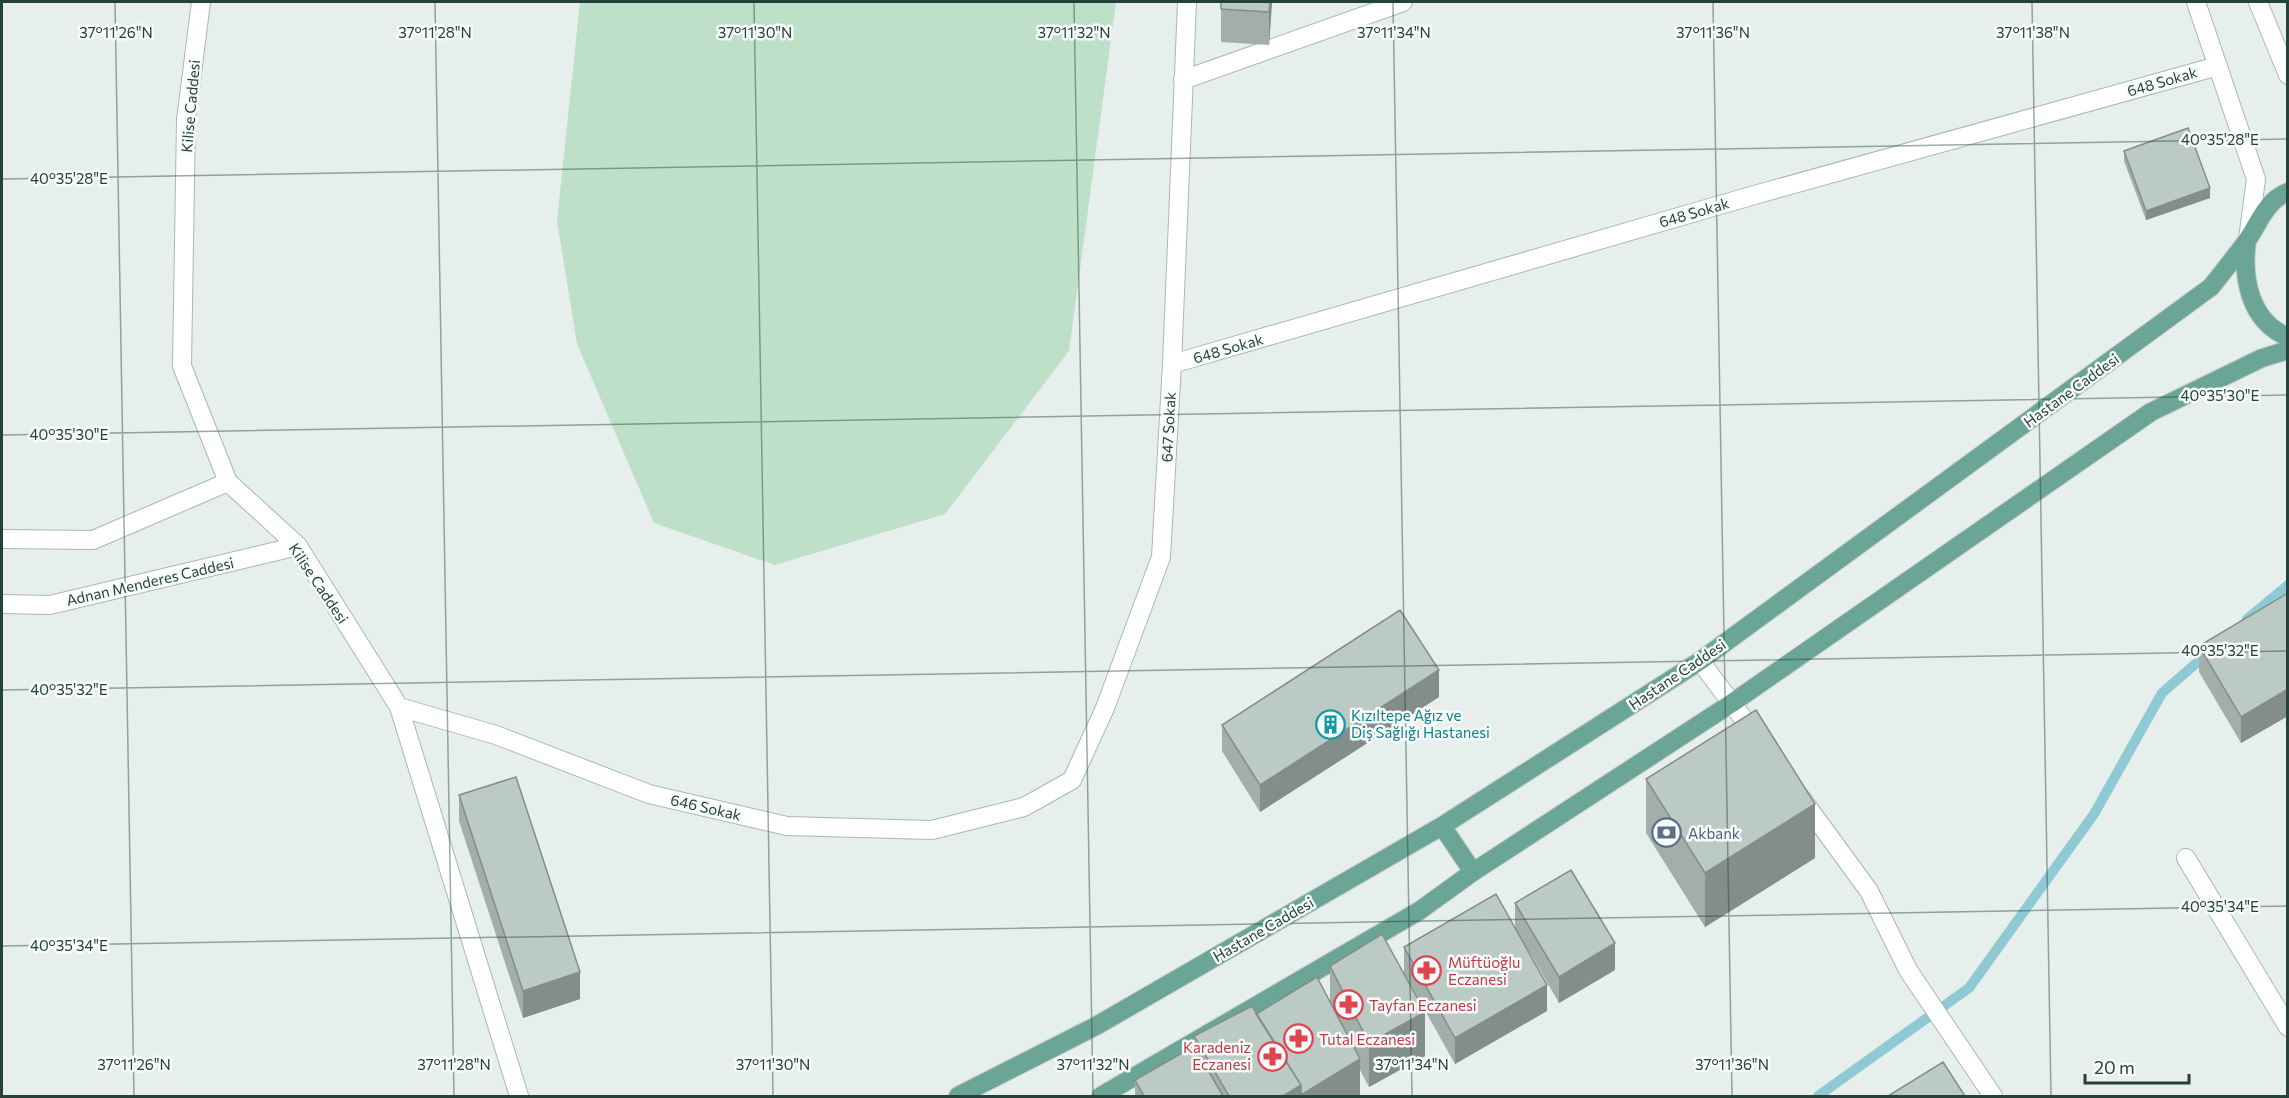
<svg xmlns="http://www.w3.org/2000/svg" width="2289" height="1098" font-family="Commissioner,sans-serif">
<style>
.green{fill:#bfe0c8}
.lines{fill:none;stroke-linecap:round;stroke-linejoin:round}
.stream{stroke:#8ec9d4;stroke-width:10}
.minor-casing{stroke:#a8b8b2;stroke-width:20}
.major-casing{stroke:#c2cac8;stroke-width:20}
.minor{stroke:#fff;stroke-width:18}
.major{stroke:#6aa596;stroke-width:18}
.wall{fill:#a1aea9}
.shaded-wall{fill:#838d89}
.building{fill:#bbcac4;stroke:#838d89;stroke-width:1.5}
.ticks{fill:none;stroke:#24423a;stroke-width:1.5;stroke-opacity:0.45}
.labels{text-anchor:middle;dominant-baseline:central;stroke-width:5;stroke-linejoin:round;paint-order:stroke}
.street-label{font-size:15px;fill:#24423a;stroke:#f7fbf9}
.culture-label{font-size:15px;fill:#0d838f;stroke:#f7fbf9;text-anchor:start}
.service-label{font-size:15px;fill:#4e5e75;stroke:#f7fbf9;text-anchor:start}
.health-label{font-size:15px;fill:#be3a42;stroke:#f7fbf9;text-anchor:start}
.ticks-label{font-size:15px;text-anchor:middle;fill:#24423a;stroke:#f7fbf9;stroke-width:5;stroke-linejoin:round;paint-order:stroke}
</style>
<rect width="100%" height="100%" fill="#e6efeb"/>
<path class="green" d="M580 2H1116L1069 351 945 514 775 565 654 523 577 344 557 221Z"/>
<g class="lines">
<path class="stream" d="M2247 619 2288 585
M1818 1096 1969 988 2094 814 2162 693 2208 653"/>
<defs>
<path id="minor" d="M201 2 186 120 182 366 228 482 298 546 399 707 519 1096
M2196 2 2256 179 2248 239
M2258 2 2288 75
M1183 80 1403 2
M1172 364 1751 196 2218 66
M2 539 93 540 228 482
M2 604 50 605 298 546
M1700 661 1757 737
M399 707 496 735 649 794 787 826 932 830 1024 807 1072 780 1105 708 1161 557 1172 364 1187 2
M1801 798 1869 891 1908 970 1993 1096
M2186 858 2288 1027"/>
<path id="major" d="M2247 241C2242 277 2249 321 2288 337
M1442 826 1473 872
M958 1096 1096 1026 1442 826 1700 661 2211 287C2223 272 2235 257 2246 242 2259 224 2265 201 2288 192
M1101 1096 1419 911 1473 872 1732 703 2151 412 2262 358 2288 350"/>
</defs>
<use href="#minor" class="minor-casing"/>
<use href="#major" class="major-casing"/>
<use href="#minor" class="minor"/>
<use href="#major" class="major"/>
</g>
<path class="wall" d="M1221 2H1272L1269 45 1221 42Z
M2124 151 2210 198 2146 220 2124 161Z
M2288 593V716L2241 743 2199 672V646Z
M1439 697 1260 812 1222 751V725Z
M1646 779 1815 858 1705 927 1646 833Z
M459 795 580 999 523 1018 459 821Z
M1515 903 1615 970 1559 1003 1529 951 1547 1011 1455 1064 1404 973V947L1515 928Z
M1330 966 1425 1056 1369 1087 1360 1070V1096H1135V1080L1194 1046V1036L1256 1014 1330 1002Z"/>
<path class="shaded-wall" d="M1270 2H1272L1269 45V12Z
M2210 188V198L2146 220V211Z
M1439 670V697L1260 812V785Z
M2288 689V716L2241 743V717Z
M1815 804V858L1705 927V873Z
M1615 943V970L1559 1003V977Z
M580 972V999L523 1018V991Z
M1547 985V1011L1455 1064V1038Z
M1425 1012V1056L1369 1087V1043Z
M1360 1059V1096H1301V1095Z
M1301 1085V1096H1283Z"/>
<path class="building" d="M1221 2H1270L1269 12 1221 9Z
M2188 128 2210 188 2146 211 2124 151Z
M2288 593V689L2241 717 2199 646Z
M1400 610 1439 670 1260 785 1222 725Z
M1756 710 1815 804 1705 873 1646 779Z
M516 777 580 972 523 991 459 795Z
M1571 870 1615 943 1559 977 1515 903Z
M1496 894 1547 985 1455 1038 1404 947Z
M1382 934 1425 1012 1369 1043 1330 966Z
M1317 977 1360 1059 1301 1095V1085L1256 1014Z
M1252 1006 1301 1085 1283 1096H1229L1194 1036Z
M1194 1046 1223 1096H1144L1135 1080Z
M1943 1062 1965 1096H1888Z"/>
<path class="ticks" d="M115 2 134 1096M435 2 454 1096M754 2 773 1096M1074 2 1093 1096M1393 2 1412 1096M1713 2 1732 1096M2032 2 2051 1096M2 179 2288 139M2 435 2288 395M2 690 2288 651M2 946 2288 906"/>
<defs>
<symbol id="building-ring" viewBox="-11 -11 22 22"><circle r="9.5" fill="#f7fbf9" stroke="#0f9aa8" stroke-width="1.5"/><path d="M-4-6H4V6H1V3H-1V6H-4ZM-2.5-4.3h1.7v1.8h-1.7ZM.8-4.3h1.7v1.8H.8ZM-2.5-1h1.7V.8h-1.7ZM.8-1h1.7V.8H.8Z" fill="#0f9aa8"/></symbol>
<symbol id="bank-ring" viewBox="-11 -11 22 22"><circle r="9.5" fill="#f7fbf9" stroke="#5c6f8a" stroke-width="1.5"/><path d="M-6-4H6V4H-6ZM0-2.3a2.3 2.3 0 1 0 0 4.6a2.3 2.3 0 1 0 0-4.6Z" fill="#5c6f8a"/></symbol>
<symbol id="pharmacy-ring" viewBox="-11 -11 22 22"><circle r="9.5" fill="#f7fbf9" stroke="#e0444e" stroke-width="1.5"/><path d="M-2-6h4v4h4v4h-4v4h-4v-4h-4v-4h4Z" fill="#e0444e"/></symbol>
</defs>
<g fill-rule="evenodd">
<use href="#building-ring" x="1314" y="708" width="33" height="33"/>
<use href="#bank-ring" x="1650" y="816" width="33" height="33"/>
<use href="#pharmacy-ring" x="1410" y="954" width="33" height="33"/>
<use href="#pharmacy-ring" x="1332" y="988" width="33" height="33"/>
<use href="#pharmacy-ring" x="1282" y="1022" width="33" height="33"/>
<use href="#pharmacy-ring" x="1256" y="1040" width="33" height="33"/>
</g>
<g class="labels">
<g class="street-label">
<text transform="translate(2162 81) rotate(-16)">648 Sokak</text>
<text transform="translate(190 106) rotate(-85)">Kilise Caddesi</text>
<text transform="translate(1694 212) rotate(-16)">648 Sokak</text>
<text transform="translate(1228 348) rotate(-16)">648 Sokak</text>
<text transform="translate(2071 390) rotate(-36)">Hastane Caddesi</text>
<text transform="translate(1168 427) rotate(-87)">647 Sokak</text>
<text transform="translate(150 581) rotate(-13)">Adnan Menderes Caddesi</text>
<text transform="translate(319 583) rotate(56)">Kilise Caddesi</text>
<text transform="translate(1677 674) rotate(-34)">Hastane Caddesi</text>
<text transform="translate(706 807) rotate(13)">646 Sokak</text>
<text transform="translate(1263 929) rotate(-30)">Hastane Caddesi</text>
</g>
<g class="culture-label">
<text x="1351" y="715">Kızıltepe Ağız ve<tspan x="1351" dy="17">Diş Sağlığı Hastanesi</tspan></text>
</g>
<g class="service-label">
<text x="1688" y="833">Akbank</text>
</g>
<g class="health-label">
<text x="1448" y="962">Müftüoğlu<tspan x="1448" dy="17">Eczanesi</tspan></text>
<text x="1369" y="1005">Tayfan Eczanesi</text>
<text x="1319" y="1039">Tutal Eczanesi</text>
<text x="1251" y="1047" text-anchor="end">Karadeniz<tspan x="1251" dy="17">Eczanesi</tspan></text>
</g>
</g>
<g class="ticks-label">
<text x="116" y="38">37°11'26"N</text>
<text x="435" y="38">37°11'28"N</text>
<text x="755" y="38">37°11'30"N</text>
<text x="1074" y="38">37°11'32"N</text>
<text x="1394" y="38">37°11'34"N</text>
<text x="1713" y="38">37°11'36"N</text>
<text x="2033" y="38">37°11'38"N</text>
<text x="2220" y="145">40°35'28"E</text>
<text x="69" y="184">40°35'28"E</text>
<text x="2220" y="401">40°35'30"E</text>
<text x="69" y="440">40°35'30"E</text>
<text x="2220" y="656">40°35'32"E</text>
<text x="69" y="695">40°35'32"E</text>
<text x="2220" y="912">40°35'34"E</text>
<text x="69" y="951">40°35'34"E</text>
<text x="134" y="1070">37°11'26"N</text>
<text x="454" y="1070">37°11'28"N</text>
<text x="773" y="1070">37°11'30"N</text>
<text x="1093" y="1070">37°11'32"N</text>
<text x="1412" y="1070">37°11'34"N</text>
<text x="1732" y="1070">37°11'36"N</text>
</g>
<rect width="2289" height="1098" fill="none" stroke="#24423a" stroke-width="6"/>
<path d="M2085 1074v9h104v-9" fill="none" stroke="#24423a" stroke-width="3"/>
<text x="2094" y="1074" font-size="18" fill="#24423a" stroke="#f7fbf9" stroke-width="4.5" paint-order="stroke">20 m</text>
</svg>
